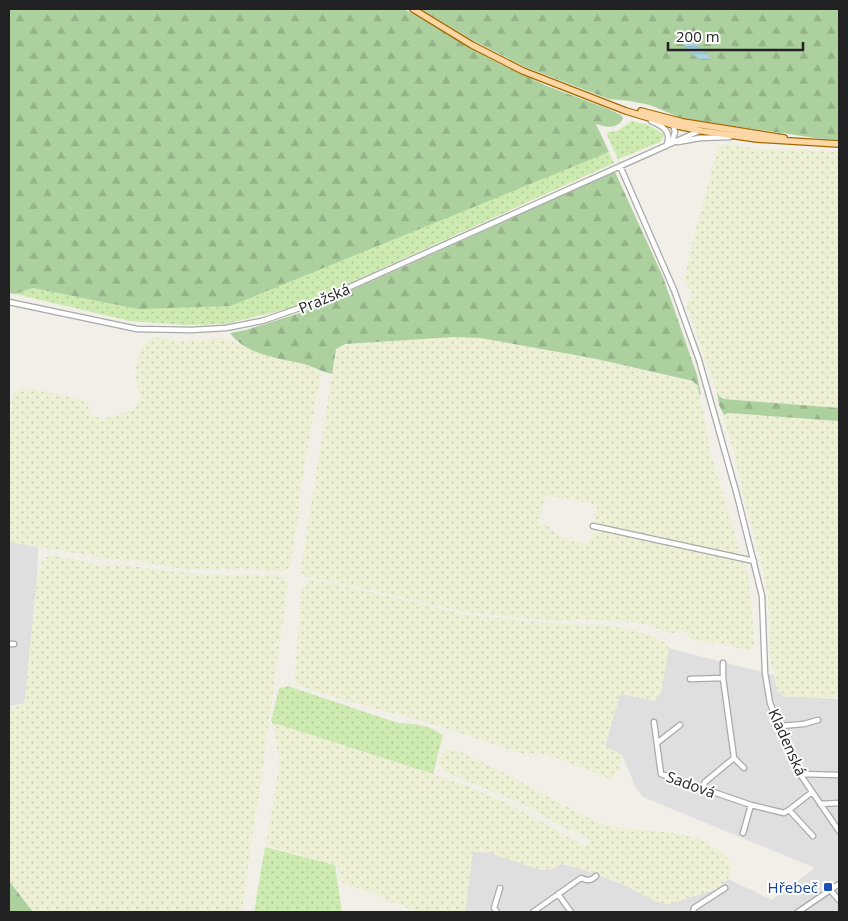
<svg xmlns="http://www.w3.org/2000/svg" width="848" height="921" font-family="'Open Sans',sans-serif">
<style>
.residential{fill:#e0dfdf}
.farmland{fill:url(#farmland-dots)}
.grass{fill:url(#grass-dots)}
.forest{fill:url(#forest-firs)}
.water{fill:url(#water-rules)}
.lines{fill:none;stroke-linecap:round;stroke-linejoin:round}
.minor-casing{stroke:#a9a9a9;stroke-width:7}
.major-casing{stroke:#a06b00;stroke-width:8}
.minor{stroke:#fff;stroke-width:4.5}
.major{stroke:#fcd6a4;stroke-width:5.5}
.transit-dot{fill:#1a4fb4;stroke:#fff;stroke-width:2}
.labels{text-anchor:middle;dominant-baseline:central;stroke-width:4;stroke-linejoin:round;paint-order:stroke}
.street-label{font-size:15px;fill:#222;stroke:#fff}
.transit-label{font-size:15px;fill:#164399;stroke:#fff;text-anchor:end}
</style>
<defs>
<pattern id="farmland-dots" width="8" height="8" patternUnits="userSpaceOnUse" patternTransform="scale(1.25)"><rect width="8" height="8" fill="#eef0d5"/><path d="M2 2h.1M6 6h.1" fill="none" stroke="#ccceb7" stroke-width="1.8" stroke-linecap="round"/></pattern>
<pattern id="grass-dots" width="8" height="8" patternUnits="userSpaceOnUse" patternTransform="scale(1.25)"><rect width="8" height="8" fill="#cdebb0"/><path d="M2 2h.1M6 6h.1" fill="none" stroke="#b0c997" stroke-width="1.8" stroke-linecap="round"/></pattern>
<pattern id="forest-firs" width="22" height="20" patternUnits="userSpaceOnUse" patternTransform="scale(1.25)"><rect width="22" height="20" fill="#add19e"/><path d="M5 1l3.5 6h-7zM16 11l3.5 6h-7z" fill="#95b388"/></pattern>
<pattern id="water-rules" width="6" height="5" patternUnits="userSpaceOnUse" patternTransform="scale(1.25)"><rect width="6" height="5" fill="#aad3df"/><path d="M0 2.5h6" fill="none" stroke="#92b5bf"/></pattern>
</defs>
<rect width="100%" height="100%" fill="#f2efe9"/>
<path class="residential" d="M9 542 38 547 37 581 25 700 22 704 9 706Z
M668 648 774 675 777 691 784 696 839 699V912H465L473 852H489L541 870 552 869 561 864 582 869 627 886 715 890 728 879 772 900 815 868 643 797 636 788 622 755 605 746 620 694 656 700 661 691Z"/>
<path class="farmland" d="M724 144 767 150 796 149 839 152V408L724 399 720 397 717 392 687 307V302L693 295 684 280 692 244 717 150 720 145Z
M154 337 183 341 223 338 260 353 306 365 321 372 300 491 298 519 290 566 288 570 279 572 256 570 184 569 131 560 129 562 9 542V439L13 393 19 388 33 389 84 400 88 403 89 411 92 415 103 419 135 409 141 398 136 382V365L142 346 148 340Z
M454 337 480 338 592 358 696 383 698 386 699 397 704 415 710 451 739 547 737 554 734 555 598 527 594 520 597 505 565 498 545 496 539 523 546 525 560 536 580 542 584 544 588 542 593 533 607 532 740 560 745 564 748 573 752 611 754 645 752 649 749 651 720 643 692 640 681 629 674 633H668L649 625 626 621 578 620 553 621 465 612 345 584 307 577 303 575 301 573V567L336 350 338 347 346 344Z
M728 413 839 421V697H786L777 691 774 672 770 661 768 597 764 573 746 506 734 452 724 420V415Z
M53 555 102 565 130 566 195 574 272 575 284 578 288 582 259 796 251 842 242 912H33L9 881V707H16L22 704 25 700 34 605 38 578 42 562 47 557Z
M310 580 332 583 463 614 554 624 603 625 628 629 653 636 665 643 669 649 661 691 656 701 620 694 605 746 622 755 619 770 613 777 608 778 557 758 541 754 520 753 436 725 348 701 311 690 299 685 294 680 302 589Z
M277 724 426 772 470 787 511 805 583 845 586 846 589 845 588 838 555 823 523 804 443 771 439 764 441 755 447 750 459 751 511 776 582 815 603 824 618 828 676 833 698 838 720 851 727 857 731 866V873L728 879 715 890 669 904 656 902 615 880 566 864H560L552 869 541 870 484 851 473 852 465 912H418L386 900 373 892H367L341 882 337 865 323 862 266 845 279 767V757L275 740 276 734 273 730 274 725Z"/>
<path class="grass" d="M632 121 648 125 664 134V136L660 142 618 159 607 135 608 132 617 131Z
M609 152 614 163 299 306 226 324 186 325 130 321 15 294 33 288 137 309Z
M288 686 398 723C414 723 428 725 443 735L433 774 277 724 274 725 271 721 279 688Z
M265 847 335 865 342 912H254Z"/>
<path class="forest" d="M9 9H404L496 62 547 86 606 108 621 115 623 118C618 130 605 127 596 124L609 152 230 306 137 309 33 288 15 294 9 293Z
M421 9H839V140L815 138 681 118 650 105 630 101 609 99 525 67 474 41Z
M615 172 663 277 697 375 701 395 699 394 698 386 693 381 592 358 480 338 454 337 345 344 336 349 332 374C323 372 316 368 307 365 280 358 247 356 230 333L246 330 303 312Z
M717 392 720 397 724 399 839 408V421L728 413 724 415 719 405Z
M9 881 33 912H9Z"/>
<path class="water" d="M690 42H694L709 56V60H700L684 48V45Z"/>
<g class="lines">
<defs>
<path id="minor" d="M651 121C663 126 673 132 666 146
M672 142 675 132 673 124
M678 142 700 138 730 137
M620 166 674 290 699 360 737 495 762 596 765 673 770 703 800 774 839 831
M9 302 137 329 191 330 226 328 262 321 314 303 699 131
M593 526 754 561
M9 644H14
M690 679 723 678
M654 722 661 774 751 805 784 813 789 810 812 792
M780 726 804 724 818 720
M657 743 680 725
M734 758 744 768
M800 774 839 775
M702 789 705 782 734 758 723 678V663
M820 804 839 803
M789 810 813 836
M743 833 751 805
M830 890 839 900
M558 894 571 912
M497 912 494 908 500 888
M533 912 581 878C588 881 591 881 596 876
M693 912 694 908 725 888
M798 912 839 884"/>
<path id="major" d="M413 9 472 45 523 71 626 111 673 125 702 131 757 139 839 144
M641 111 683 122 784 138"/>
</defs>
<use href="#minor" class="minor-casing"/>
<use href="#major" class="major-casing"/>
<use href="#minor" class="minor"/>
<use href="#major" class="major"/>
</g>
<rect class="transit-dot" x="823" y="882" width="10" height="10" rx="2.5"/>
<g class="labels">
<g class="street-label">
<text transform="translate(324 298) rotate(-23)">Pražská</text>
<text transform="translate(788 742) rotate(66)">Kladenská</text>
<text transform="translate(691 784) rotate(20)">Sadová</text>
</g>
<g class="transit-label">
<text x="818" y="887">Hřebeč</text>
</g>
</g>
<rect width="848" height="921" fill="none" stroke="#222222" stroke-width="20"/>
<path d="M668 42v8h135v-8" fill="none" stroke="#222222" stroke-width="2.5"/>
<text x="676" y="42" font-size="15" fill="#222222" stroke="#ffffff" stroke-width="4" paint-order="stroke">200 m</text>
</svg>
